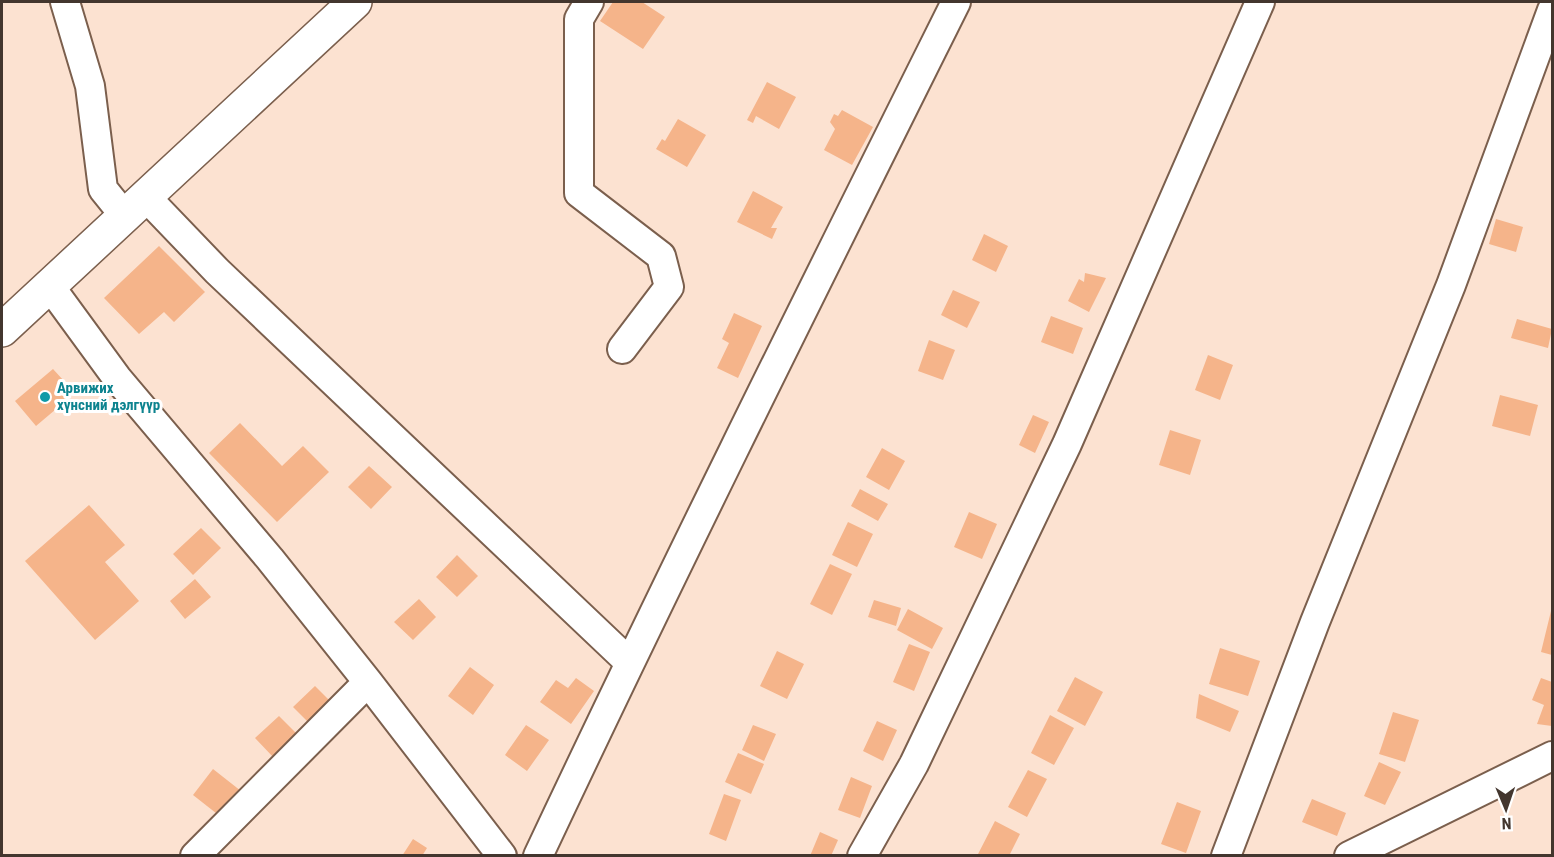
<svg xmlns="http://www.w3.org/2000/svg" width="1554" height="857" font-family="'Roboto Condensed',sans-serif">
<style>
.building{fill:#f5b48a}
.lines{fill:none;stroke-linecap:round;stroke-linejoin:round}
.minor-casing{stroke:#7b5f4d;stroke-width:32}
.secondary-casing{stroke:#7b5f4d;stroke-width:36}
.minor{stroke:#fff;stroke-width:28}
.secondary{stroke:#fff;stroke-width:33}
.culture-dot{fill:#0f9aa8;stroke:#fff;stroke-width:2}
.labels{text-anchor:middle;dominant-baseline:central;stroke-width:6;stroke-linejoin:round;paint-order:stroke}
.culture-label{font-size:15px;font-weight:bold;fill:#0d838f;stroke:#fff;text-anchor:start}
</style>
<rect width="100%" height="100%" fill="#fce2d1"/>
<path class="building" d="M613 2H642L665 17 643 49 600 21Z
M767 82 796 97 779 129 756 116 753 123 747 120Z
M842 110 873 127 852 165 824 150 835 129 830 122 834 114 838 116Z
M678 119 706 135 687 167 656 149 662 139 665 141Z
M753 191 783 207 771 228H777L772 239 737 222Z
M1496 219 1523 227 1516 252 1489 244Z
M984 234 1008 246 996 272 972 260Z
M159 246 205 292 174 322 164 312 139 334 104 298Z
M1085 273 1106 278 1089 312 1068 301 1079 279 1084 282Z
M953 290 980 302 967 328 941 315Z
M734 313 762 326 738 378 717 368 729 343 722 339Z
M1051 316 1083 328 1073 354 1041 342Z
M1517 319 1552 329 1548 348 1511 338Z
M929 340 955 350 943 380 918 371Z
M1208 355 1233 365 1220 400 1195 390Z
M53 369 75 393 36 426 15 401Z
M1500 395 1538 405 1530 436 1492 426Z
M1033 415 1049 422 1035 453 1019 445Z
M240 423 282 466 303 446 329 472 277 522 209 453Z
M1170 430 1201 440 1190 475 1159 465Z
M882 448 905 461 889 490 866 477Z
M369 466 392 487 371 509 348 487Z
M860 489 888 504 878 521 851 506Z
M89 505 125 545 105 562 139 601 95 640 25 561Z
M969 512 997 524 982 559 954 547Z
M848 522 873 534 857 567 832 555Z
M201 528 221 548 193 575 173 554Z
M457 555 478 576 457 597 436 577Z
M830 564 852 574 832 615 810 604Z
M195 579 211 597 185 619 170 601Z
M419 599 436 617 413 640 394 622Z
M874 600 901 608 896 626 868 617Z
M908 609 943 628 932 649 897 630Z
M1551 611H1552V655L1541 652Z
M909 644 930 652 914 691 893 682Z
M1220 648 1260 661 1248 696 1209 684Z
M777 651 804 664 787 699 760 686Z
M470 667 494 685 473 715 448 696Z
M1075 677 1103 692 1085 726 1057 711Z
M576 678 594 691 571 724 540 702 556 680 568 688Z
M1541 678 1552 682V726L1537 724 1544 705 1532 700Z
M315 686 332 703 311 725 293 707Z
M1199 694 1239 711 1230 732 1196 718Z
M1393 712 1419 720 1405 762 1379 754Z
M1050 715 1074 728 1054 765 1031 753Z
M279 716 298 735 274 758 255 738Z
M877 721 897 730 883 761 863 751Z
M526 725 549 740 527 771 505 755Z
M753 725 776 734 764 761 742 750Z
M738 753 764 764 751 794 725 782Z
M1379 762 1401 772 1385 805 1364 796Z
M213 769 241 791 221 817 193 795Z
M1028 770 1047 779 1027 817 1008 807Z
M851 777 872 786 860 818 838 810Z
M724 794 741 800 726 841 709 834Z
M1312 799 1346 813 1337 836 1302 822Z
M1177 802 1201 811 1186 853 1161 844Z
M995 821 1020 834 1009 856H977Z
M820 832 838 840 831 856H810Z
M413 839 427 848 422 856H402Z"/>
<g class="lines">
<defs>
<path id="minor" d="M65 2 90 86 103 189 124 215
M589 2 579 19V193L661 256 669 287 622 349
M145 196 217 271 629 662
M49 285 117 378 270 559 368 682 502 856
M195 856 368 682
M538 856C673 569 815 285 956 2
M862 856 914 764 1067 444 1260 2
M1226 856 1315 622 1451 285 1552 10
M1349 856 1552 756"/>
<path id="secondary" d="M2 330 355 2"/>
</defs>
<use href="#minor" class="minor-casing"/>
<use href="#secondary" class="secondary-casing"/>
<use href="#minor" class="minor"/>
<use href="#secondary" class="secondary"/>
</g>
<circle class="culture-dot" cx="45" cy="397" r="6"/>
<g class="labels">
<g class="culture-label">
<text x="57" y="388">Арвижих<tspan x="57" dy="17">хүнсний дэлгүүр</tspan></text>
</g>
</g>
<rect width="1554" height="857" fill="none" stroke="#43362e" stroke-width="6"/>
<g transform="translate(1506 809) rotate(178)" stroke="#ffffff" stroke-width="4.5" paint-order="stroke">
<path d="M0-4.5L10 22L0 15L-10 22Z" fill="#43362e"/>
<text y="-9" font-size="16" font-weight="bold" text-anchor="middle" fill="#43362e">N</text>
</g>
</svg>
